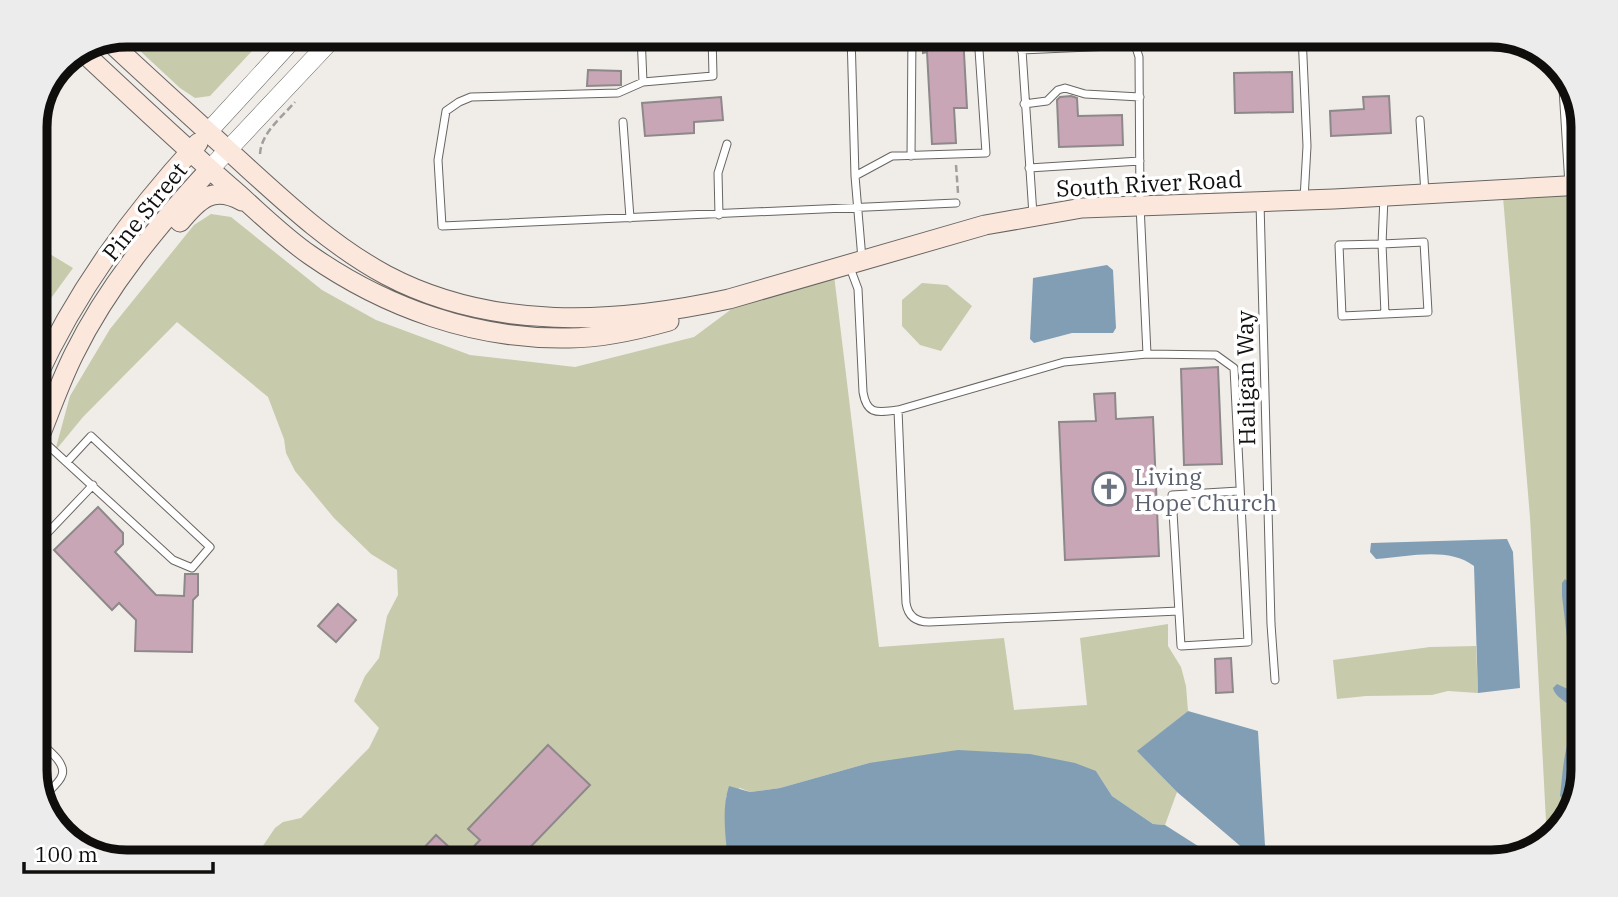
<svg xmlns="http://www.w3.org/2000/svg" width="1618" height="897" font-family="'IBM Plex Serif',serif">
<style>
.green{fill:#c7caab}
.water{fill:#819eb4}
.building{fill:#c9a6b5;stroke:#8d888a;stroke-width:2}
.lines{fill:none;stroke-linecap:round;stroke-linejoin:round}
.service-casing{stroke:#686562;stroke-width:9}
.tertiary-casing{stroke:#686562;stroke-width:19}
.secondary-casing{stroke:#686562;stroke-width:21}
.path{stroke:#a19e9b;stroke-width:2.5;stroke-dasharray:7 3.5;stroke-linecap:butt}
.service{stroke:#fff;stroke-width:7}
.tertiary{stroke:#fff;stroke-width:18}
.secondary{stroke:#fce7dc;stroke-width:19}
.labels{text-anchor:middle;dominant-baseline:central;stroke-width:7;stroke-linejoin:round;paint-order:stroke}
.street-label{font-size:23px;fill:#0f0e0d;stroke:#fff}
.worship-label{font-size:23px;fill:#5b616d;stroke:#fff;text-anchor:start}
.rim{fill:none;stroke:#0f0e0d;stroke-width:9}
</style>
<rect width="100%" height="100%" fill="#f0ede9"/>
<path class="green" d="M128 35H267L210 96 195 98 180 88 124 36Z
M1583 193V585L1562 584 1573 687 1566 703C1582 718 1567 734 1567 750 1567 770 1566 794 1572 812L1547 840 1530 517 1503 197Z
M211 214 231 217 322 290 376 320 470 355 575 367 694 337 741 302 834 275 879 647 1004 638 1014 710 1087 705 1080 638 1168 624V646L1181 667 1186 686 1188 711 1138 751 1177 792 1165 825 1153 824 1112 796 1096 771 869 763 780 788 750 792 740 788 726 796 727 852 718 862H252L275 828 283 822 301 818 362 755 369 748 379 728 354 701 365 676 379 658 387 616 398 595 397 570 371 554 334 518 295 471 286 453 284 439 268 397 177 322 83 417 55 451 70 396 110 329 194 225Z
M35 245 73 268 41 312 35 325Z
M922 283 947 285 972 306 941 351 920 345 902 326V300Z
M1476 646 1478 693 1448 691 1432 695 1366 696 1337 699 1333 660 1430 647Z"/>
<path class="water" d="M1107 265 1113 270 1116 328 1113 333H1072L1034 343 1030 339 1033 278Z
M1507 539 1513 552 1520 688 1478 693 1474 566C1448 546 1407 557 1376 559L1370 552 1371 543Z
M1565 579 1570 584 1583 585V770L1572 812 1570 806 1560 796C1562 779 1563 761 1567 746 1570 734 1575 726 1573 713 1571 701 1556 700 1553 688L1557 684 1572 691 1573 687 1562 596V583Z
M1188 711 1258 731 1266 862H1259L1177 792 1137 751Z
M958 750 1030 754 1075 763 1096 771 1112 796 1153 824 1165 825 1198 846 1210 862H718L727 852C725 831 722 807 729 786L750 792 780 788 869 763Z"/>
<path class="building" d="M922 35H963L967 108H954L956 143 932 144 927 52 923 53Z
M1455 35H1490L1526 45V47L1456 49Z
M588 70 621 71V85L587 86Z
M1292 72 1293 112 1235 113 1234 73Z
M1071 96 1077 98 1078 116 1122 115 1123 145 1059 147 1057 100 1060 97Z
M1389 96 1391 133 1331 136 1330 111 1364 109 1363 97Z
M721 97 723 120 694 122V133L645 136 642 103Z
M1218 367 1222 464 1184 465 1181 369Z
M1115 393 1116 419 1153 417 1159 556 1065 560 1059 422 1096 421 1094 394Z
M98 507 123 533V544L115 552 156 595 184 596 185 574H198V595L193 600 192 652 135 651 136 620 119 603 112 610 54 550Z
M338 604 356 620 336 642 318 626Z
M1231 658 1233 692 1216 693 1215 659Z
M548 745 590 785 516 862H430L420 852 436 835 462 859 480 840 468 829Z"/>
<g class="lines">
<defs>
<path id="service" d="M641 35 643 82 713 76 712 35
M851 35 855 176
M1021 35 1033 215
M1132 35 1139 57 1140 205 1147 354
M1302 35 1307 146 1304 199
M1021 50 1135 45
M1562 72 1569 185
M643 82 618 93 471 97 459 102 446 111 438 160 442 226 956 203
M1024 104 1047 101 1058 90 1065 88 1085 94 1140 97
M1420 120 1425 193
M623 122 630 218
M911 156 912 35
M1029 168 1140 161
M1384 197 1382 244 1339 245 1342 316 1428 312 1424 242 1382 244 1385 314
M1260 202 1271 624 1275 680
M719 215 718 173 727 144
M862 259 855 176 892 156 986 153 978 35
M849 265 858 289 863 392C867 416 878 412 898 410L1064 362 1147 354 1216 355 1234 368 1248 642 1181 646 1172 495 1239 491
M898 410 906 603C908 616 916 622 929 622L1179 611
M40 438 173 560 192 568 210 547 91 436 67 462
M35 546 93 485
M35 573 46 583
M35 738C43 746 67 762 62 775 60 783 48 791 43 797"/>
<path id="tertiary" d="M208 132 297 35
M210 169 336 35"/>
<path id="secondary" d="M110 42C153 82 196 121 240 161 285 202 332 246 386 275 492 331 615 324 729 299L985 225 1082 208 1334 199 1583 185
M84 53C132 98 180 143 229 186 256 209 281 235 310 255 386 308 476 340 569 338 603 338 637 330 669 321
M180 222C199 199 213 185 242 201
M35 381C76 291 132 215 198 143
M35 448C48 417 59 384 74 354 108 285 158 225 210 169"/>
</defs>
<use href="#service" class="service-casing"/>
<use href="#tertiary" class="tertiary-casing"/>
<use href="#secondary" class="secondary-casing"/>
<path class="path" d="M349 43 356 35
M260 154C261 133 282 117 295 102
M956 165 958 193"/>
<use href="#service" class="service"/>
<use href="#tertiary" class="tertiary"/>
<use href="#secondary" class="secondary"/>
</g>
<defs>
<symbol id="church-ring" viewBox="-11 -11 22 22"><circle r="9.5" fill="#fff" stroke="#6b7280" stroke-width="1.5"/><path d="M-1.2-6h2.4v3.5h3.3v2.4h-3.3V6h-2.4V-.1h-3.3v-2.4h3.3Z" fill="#6b7280"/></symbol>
</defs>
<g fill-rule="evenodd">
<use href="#church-ring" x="1090" y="470" width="38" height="38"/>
</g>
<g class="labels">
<g class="street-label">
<text transform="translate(1149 183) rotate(-3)">South River Road</text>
<text transform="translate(144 211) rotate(-51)">Pine Street</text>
<text transform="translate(1245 378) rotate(-91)">Haligan Way</text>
</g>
<g class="worship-label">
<text x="1134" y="476">Living<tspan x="1134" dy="26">Hope Church</tspan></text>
</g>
</g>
<path d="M0 0H1618V897H0ZM127 47H1491A80 80 0 0 1 1571 127V770A80 80 0 0 1 1491 850H127A80 80 0 0 1 47 770V127A80 80 0 0 1 127 47Z" fill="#ececec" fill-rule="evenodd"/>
<path class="rim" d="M127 47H1491A80 80 0 0 1 1571 127V770A80 80 0 0 1 1491 850H127A80 80 0 0 1 47 770V127A80 80 0 0 1 127 47Z"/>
<path d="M24 862v10h189v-10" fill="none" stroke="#0f0e0d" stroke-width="3.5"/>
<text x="35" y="862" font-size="21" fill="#0f0e0d" stroke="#ffffff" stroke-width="5" paint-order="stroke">100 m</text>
</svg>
